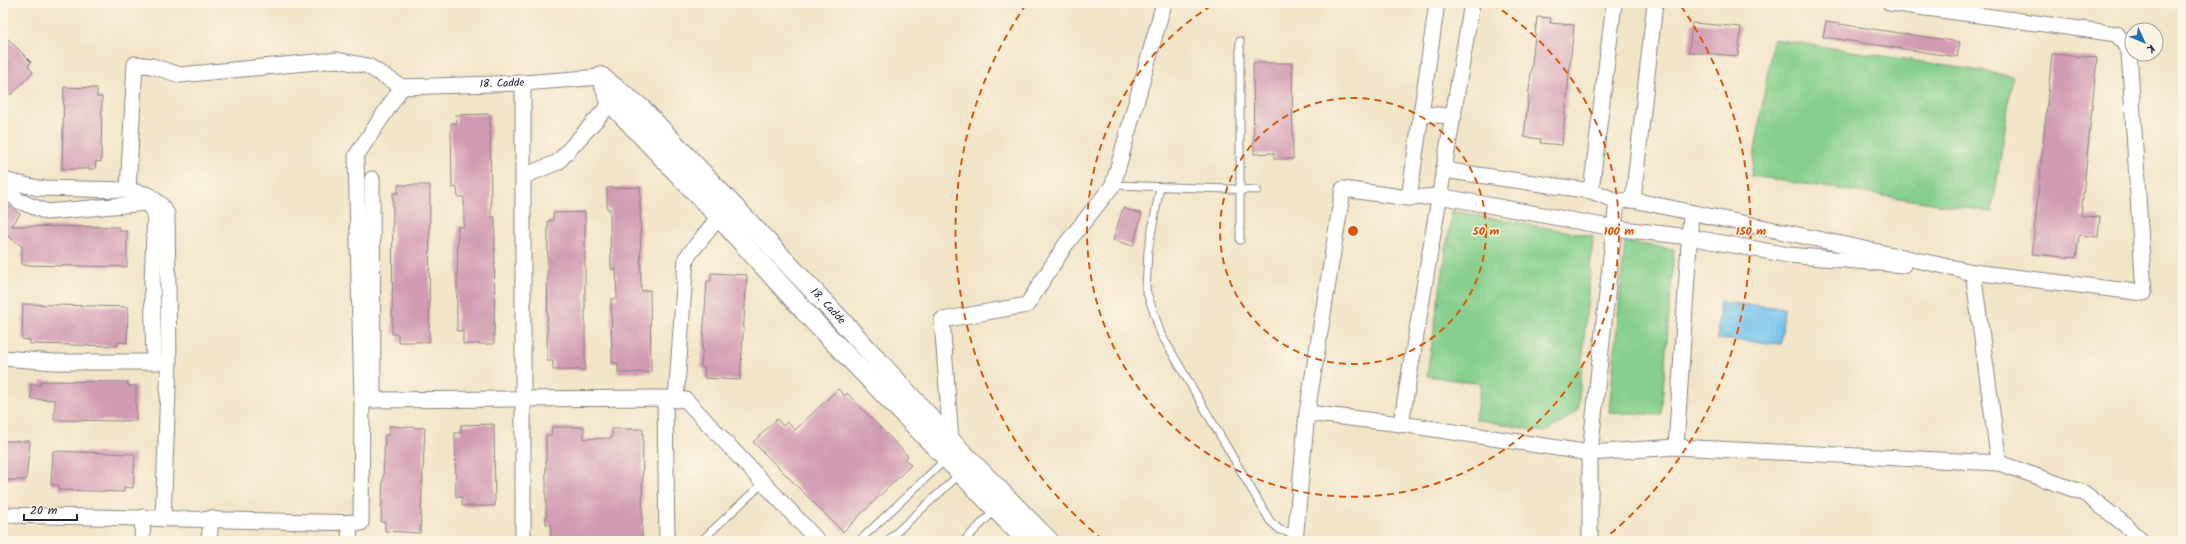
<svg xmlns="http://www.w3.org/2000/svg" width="2186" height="544" font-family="Kalam,sans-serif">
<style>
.green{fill:#86cf8c;stroke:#547864}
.water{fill:#70c1eb;stroke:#497293}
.building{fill:#d19bb3}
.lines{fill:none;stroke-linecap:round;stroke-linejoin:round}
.service-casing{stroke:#8a8381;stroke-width:9}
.minor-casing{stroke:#8a8381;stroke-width:17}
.tertiary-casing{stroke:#8a8381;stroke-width:21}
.service{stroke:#fff;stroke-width:7}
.minor{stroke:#fff;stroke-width:15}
.tertiary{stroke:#fff;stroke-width:19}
.ring{fill:none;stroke:#de560e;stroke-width:2;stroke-dasharray:7 5}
.labels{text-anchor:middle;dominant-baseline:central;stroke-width:3;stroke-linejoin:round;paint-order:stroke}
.street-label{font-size:11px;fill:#22223b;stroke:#fcf5e5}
.centre{fill:#de560e;stroke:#fcf5e5;stroke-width:2}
.ring-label{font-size:12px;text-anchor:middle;font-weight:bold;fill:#de560e;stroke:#fcf5e5;stroke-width:3;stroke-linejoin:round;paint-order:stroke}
</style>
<rect width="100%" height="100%" fill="#fcf5e5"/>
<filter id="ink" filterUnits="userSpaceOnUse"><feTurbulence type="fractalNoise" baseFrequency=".025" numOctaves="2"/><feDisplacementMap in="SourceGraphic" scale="8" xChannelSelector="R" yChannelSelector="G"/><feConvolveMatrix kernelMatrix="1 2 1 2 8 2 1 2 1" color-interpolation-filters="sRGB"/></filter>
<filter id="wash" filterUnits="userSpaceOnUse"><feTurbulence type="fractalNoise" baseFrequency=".012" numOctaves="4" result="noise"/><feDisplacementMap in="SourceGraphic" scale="16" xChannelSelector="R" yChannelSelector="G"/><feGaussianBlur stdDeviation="0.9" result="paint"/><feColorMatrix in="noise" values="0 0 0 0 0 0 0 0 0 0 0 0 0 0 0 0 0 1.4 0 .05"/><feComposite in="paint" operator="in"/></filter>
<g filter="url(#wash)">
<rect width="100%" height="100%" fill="#f2e4c7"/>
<path class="green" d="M1773 39 2013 76 1992 212 1751 176Z
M1452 211 1593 236 1578 409 1563 422 1544 432 1475 419 1481 384 1427 376Z
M1625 242 1674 249 1661 415 1609 412Z"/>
<path class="water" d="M1720 302 1784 308 1781 344 1717 339Z"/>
<g id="blocks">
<path class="building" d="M1537 17 1551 18 1550 23 1574 25 1562 145 1540 143 1541 139 1524 137Z
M1826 22 1960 42 1957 57 1823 37Z
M1692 23 1741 27 1738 56 1689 52Z
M3 34 31 62 28 66 33 72 11 95 3 87Z
M2052 54 2097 58 2081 216 2100 217 2098 237 2079 235 2076 258 2032 254Z
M1253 63H1292L1293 159H1274V153L1254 154Z
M64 87 97 88V97H102L101 162 96 161 95 169H62Z
M490 114 491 217H495L494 344H463V331H457V289L458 226 464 227V197H458L457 187 452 188 451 123H457L456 115Z
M398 185H430L429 342H398V334H392L393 193H398Z
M640 187 641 291 650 290 651 372 618 373V363H612L611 299H617L616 269H611L610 209H607V188Z
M3 202 20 214 12 226 119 227V231H127V267L22 265V246L6 235 3 239Z
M1123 208 1142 214 1133 246 1113 240Z
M585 212V370H553V361H547L548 221 553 220V213Z
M711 273 747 275 740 380 704 378 705 368H701L707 281H711Z
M23 304 128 307 127 343 118 342 117 346 30 344V340L22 339Z
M41 381 128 382V386H136V421L54 420 55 400 31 399V384L40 385Z
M838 389 845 396 847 393 908 456 905 459 911 465 843 532 753 442 777 419 783 426 787 422 795 430Z
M494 424 495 506H462V497H456L455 433H461V425Z
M389 426 425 428 420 533 385 531V522H381L385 435H389Z
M552 427H584V439L612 438V429H643L642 541H551V524H546V435H551Z
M3 441H30L26 480H3Z
M53 451 135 454 133 488 124 487V492L59 490V485H51Z"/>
</g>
</g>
<g filter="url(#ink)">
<use href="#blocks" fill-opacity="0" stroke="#8a8381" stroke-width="1"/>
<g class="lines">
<defs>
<path id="service" d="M1240 41V240
M1113 185 1257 190
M1160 187 1148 251 1146 290 1161 334 1270 521 1280 530 1296 534
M701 541 763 483
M859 541 946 459
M887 541 960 474
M964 541 996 509"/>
<g id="minor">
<path id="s1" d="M402 87 523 83 601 77"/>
<path d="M1420 114 1454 116"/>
<path d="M1443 170 1591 191 1617 201 1633 200 1973 272 2144 293 2129 51 2117 34 1890 3"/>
<path d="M524 176 558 162 611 103"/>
<path d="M372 179 373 400"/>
<path d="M3 180 38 188 128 190 149 195 161 205 167 214 169 362 163 519"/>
<path d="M3 187 19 201 47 212 146 203 155 212 152 284 154 362"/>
<path d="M128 190 135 64 152 66 180 75 337 60 368 66 402 87"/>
<path d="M1591 191 1614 3"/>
<path d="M1409 198 1437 3"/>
<path d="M1633 200 1655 3"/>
<path d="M1964 271 1973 272 1999 463"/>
<path d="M3 358 54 362H164"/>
<path d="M665 398 667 541"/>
<path d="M362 400 356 156 402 87"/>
<path d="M676 400 686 258 719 217"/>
<path d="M1307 413 1401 424 1590 453 1676 447 1999 463 2084 493 2128 527 2141 541"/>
<path d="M1401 424 1472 3"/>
<path d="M951 441 942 320 1027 305 1066 244 1113 185 1164 3"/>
<path d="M1676 447 1691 213"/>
<path d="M3 515 361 523 362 400 665 398 686 400 818 541"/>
<path d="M142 541 143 517"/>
<path d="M209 541 211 518"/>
<path d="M349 541 350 522"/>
<path d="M523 541V83"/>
<path d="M1295 541 1307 413 1343 189 1409 198 1439 196 1614 228 1689 237 1788 255 1903 265"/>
<path d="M1590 541V453L1617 201"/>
</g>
<g id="tertiary">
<path id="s2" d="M601 77 641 108 839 318 951 441 1049 541"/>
<path d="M601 77 611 103 719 217 819 327 1027 541"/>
</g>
</defs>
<use href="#service" class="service-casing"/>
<use href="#minor" class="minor-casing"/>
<use href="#tertiary" class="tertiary-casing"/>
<use href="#service" class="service"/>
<use href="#minor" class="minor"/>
<use href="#tertiary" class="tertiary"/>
</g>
</g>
<g class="ring">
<circle cx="1353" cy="231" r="133"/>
<path d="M1492 4A266 266 0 1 1 1214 4"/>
<path d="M1103 540A398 398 0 0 1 1025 6M1681 6A398 398 0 0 1 1603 540"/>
</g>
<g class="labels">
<g class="street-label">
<text stroke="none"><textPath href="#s1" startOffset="100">18. Cadde</textPath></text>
<text stroke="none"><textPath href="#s2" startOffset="323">18. Cadde</textPath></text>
</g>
</g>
<circle cx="1353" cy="231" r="6" class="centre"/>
<g class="ring-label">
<text x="1486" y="235">50 m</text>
<text x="1619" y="235">100 m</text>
<text x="1751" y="235">150 m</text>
</g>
<rect width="2186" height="544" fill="none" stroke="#fcf5e5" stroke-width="16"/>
<g transform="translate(2144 42) rotate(134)"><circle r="19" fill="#fcf5e5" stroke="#a5a1a1"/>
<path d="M0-3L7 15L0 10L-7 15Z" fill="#1f6fb2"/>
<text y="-6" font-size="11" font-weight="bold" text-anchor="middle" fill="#22223b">K</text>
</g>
<path d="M24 514v6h53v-6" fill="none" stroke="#22223b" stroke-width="2"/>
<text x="30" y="514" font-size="12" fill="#22223b" stroke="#fcf5e5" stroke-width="3" paint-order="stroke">20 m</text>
</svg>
